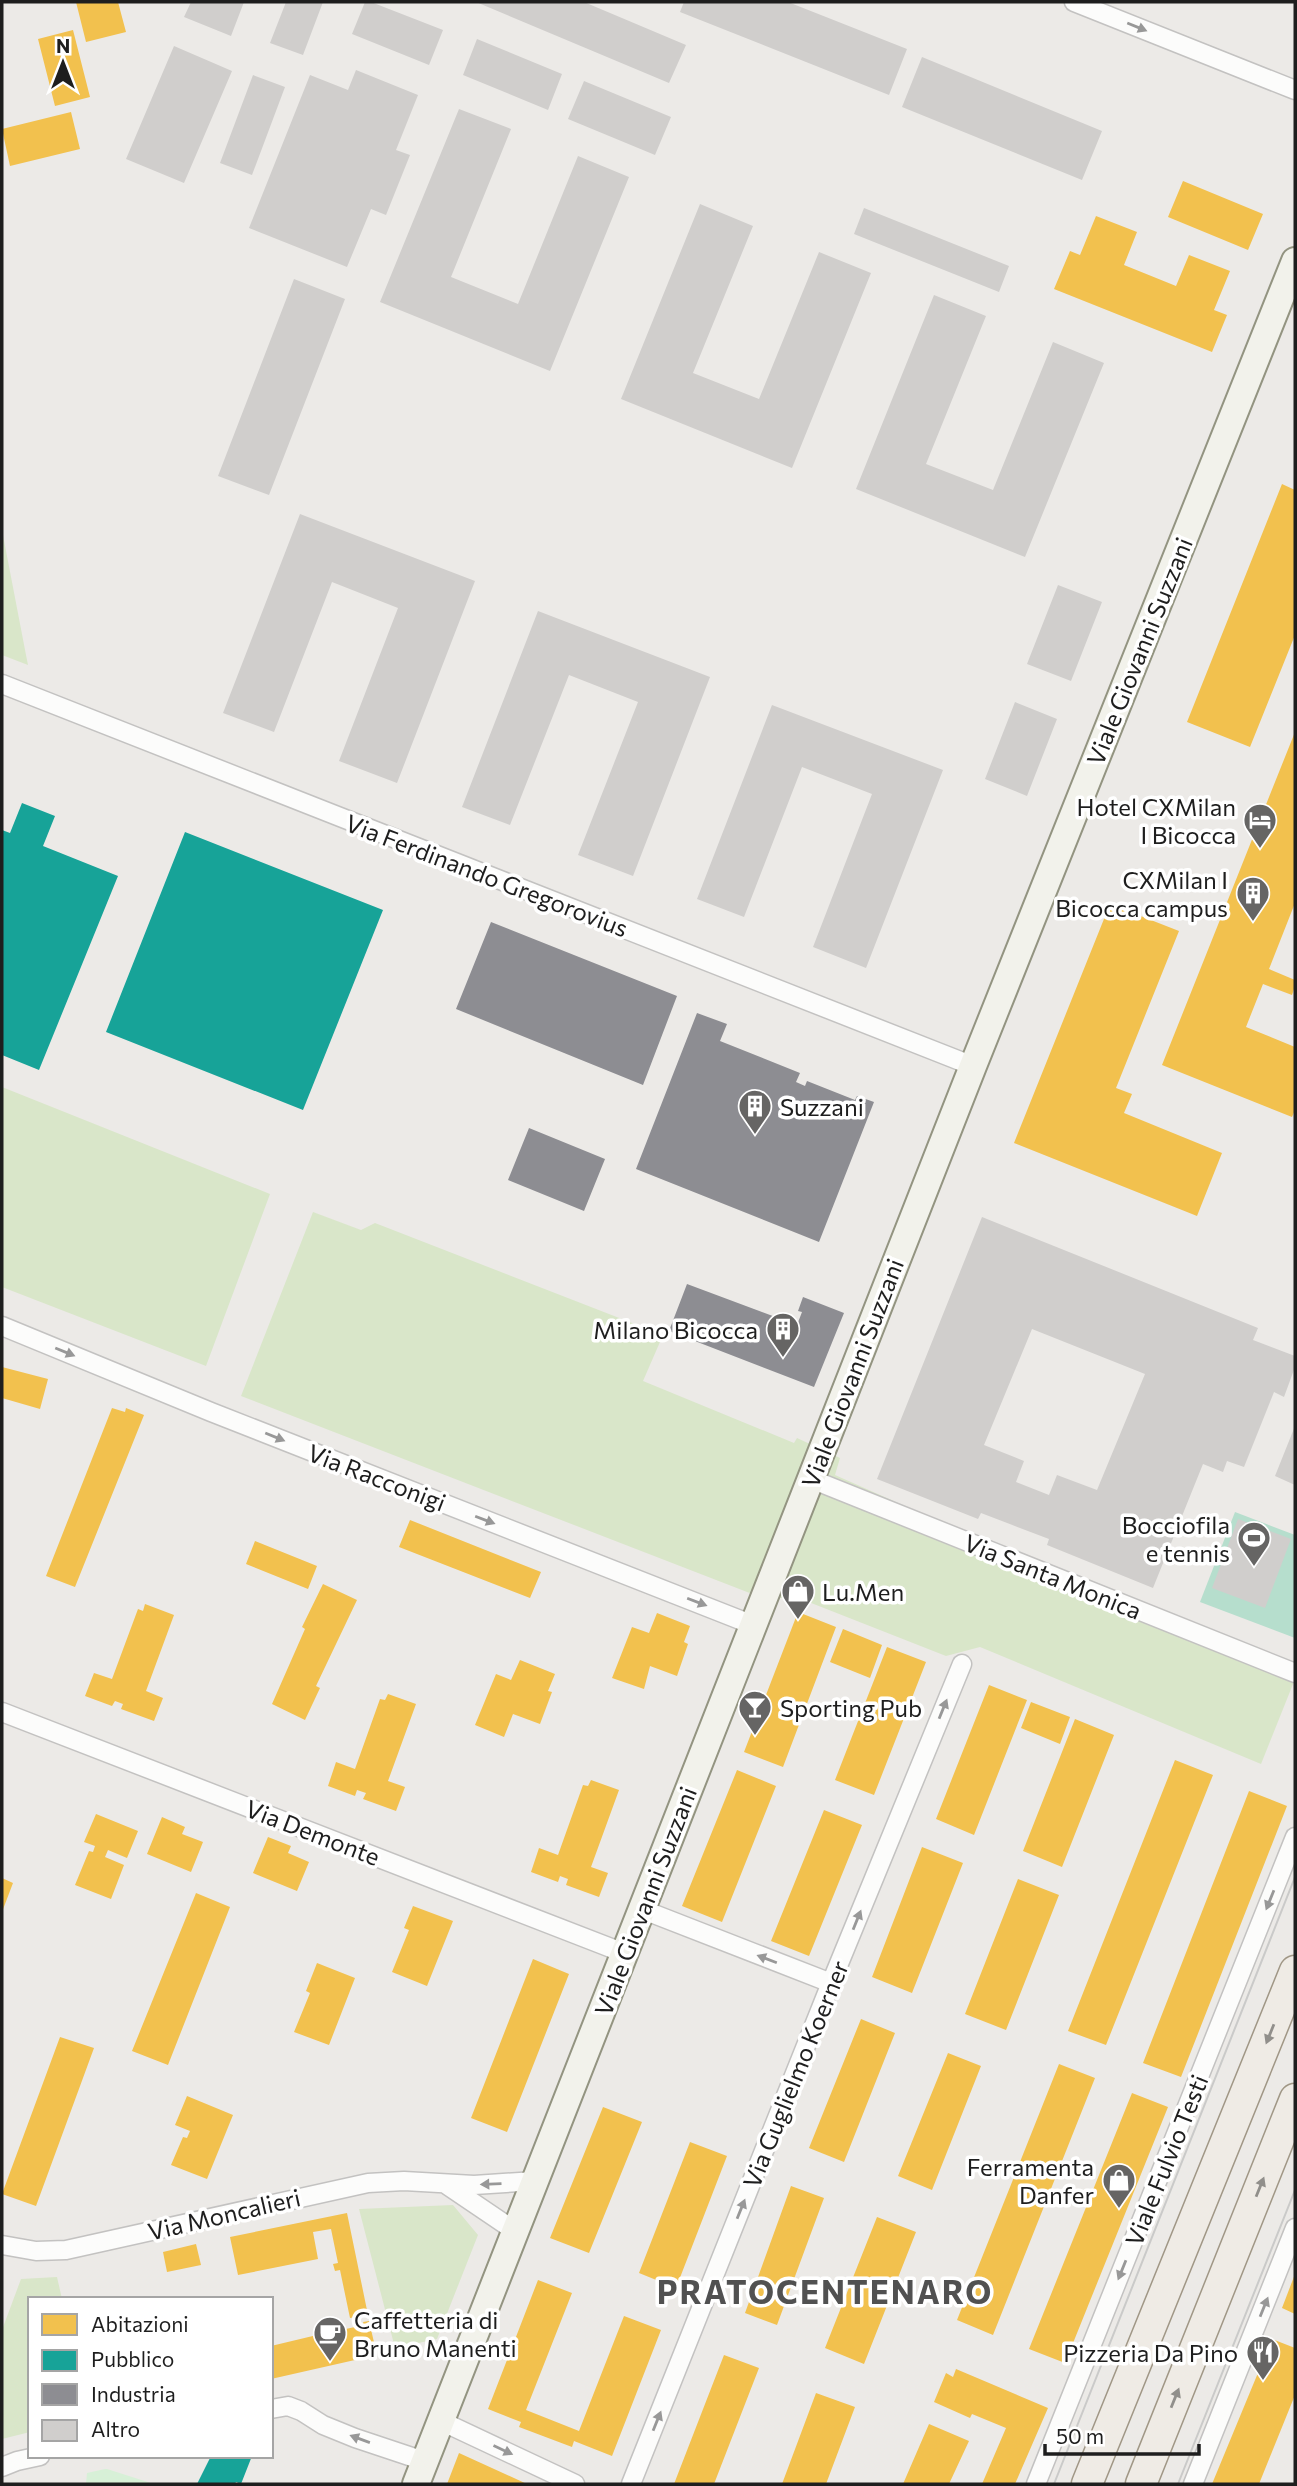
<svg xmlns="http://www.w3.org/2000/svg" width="1297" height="2486" font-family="Commissioner,sans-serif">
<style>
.grass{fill:#d9e6c9}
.park{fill:#d7f0d7}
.pitch{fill:#b6decd}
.homes{fill:#f2c14e}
.public{fill:#17a398}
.industry{fill:#8d8d92}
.building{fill:#d0cecc;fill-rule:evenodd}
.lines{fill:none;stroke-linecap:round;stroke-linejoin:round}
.street-casing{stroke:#c3c2c1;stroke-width:21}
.secondary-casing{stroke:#939481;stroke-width:30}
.primary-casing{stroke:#a09786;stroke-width:33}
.street{stroke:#fcfcfb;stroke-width:18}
.secondary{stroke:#f2f2eb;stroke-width:26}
.primary{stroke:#efebe5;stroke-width:30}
.tram{stroke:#cacac9;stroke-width:2}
.oneway{fill:#989898}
.oneway2{fill:#918f8b}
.labels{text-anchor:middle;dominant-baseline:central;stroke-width:7;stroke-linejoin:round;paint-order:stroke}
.street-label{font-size:24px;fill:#1e1e1e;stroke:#fff}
.poi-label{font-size:24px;fill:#1e1e1e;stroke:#fff;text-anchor:end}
.district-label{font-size:32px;font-weight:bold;letter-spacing:2px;fill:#515151;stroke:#fff}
</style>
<rect width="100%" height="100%" fill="#eceae7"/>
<path class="grass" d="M2 530 26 655 28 665 2 655Z
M2 1087 270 1194 206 1366 2 1287Z
M313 1212 361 1230 375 1223 663 1335 643 1381 794 1443 797 1438 840 1458 835 1475 1295 1679 1261 1764 980 1647 946 1656 801 1599 760 1597 241 1396Z
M453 2205 478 2235 437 2339 395 2348 359 2209Z
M57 2277 62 2299H30V2432L2 2439V2330L21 2279Z"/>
<path class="park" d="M105 2469H107L154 2484H86L87 2473Z"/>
<path class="pitch" d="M1235 1512 1295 1535V1638L1200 1602Z"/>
<path class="homes" d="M76 2H118L126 32 86 42Z
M73 30 90 97 55 106 38 39Z
M71 112 80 149 10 166 2 129Z
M1183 181 1263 214 1248 250 1168 217Z
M1096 216 1137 232 1124 265 1176 286 1189 255 1230 271 1214 310 1227 315 1212 352 1054 289 1070 251 1080 255Z
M1282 484 1295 490V635L1250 747 1187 722Z
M1295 732V903L1269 969 1295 980V986L1292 995 1263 984 1246 1027 1295 1047V1110L1292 1117 1162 1065Z
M1110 904 1179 931 1116 1088 1132 1094 1124 1113 1222 1153 1197 1216 1014 1143Z
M2 1367 48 1379 40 1409 2 1398Z
M112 1408 125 1412 126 1408 144 1415 75 1587 46 1576Z
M410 1520 541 1572 530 1598 399 1547Z
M255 1541 317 1566 308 1589 246 1564Z
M323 1584 357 1600 316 1686 320 1688 305 1720 272 1704 305 1629 302 1627Z
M145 1604 174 1615 146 1691 163 1698 154 1721 121 1709 123 1704 115 1701 112 1706 85 1696 94 1673 112 1679 138 1609 143 1611Z
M798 1612 836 1627 783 1767 744 1752Z
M657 1613 690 1626 684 1642 688 1644 677 1676 650 1666 644 1689 612 1678 632 1627 649 1633Z
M843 1629 882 1645 870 1678 830 1662Z
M887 1647 926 1662 874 1795 835 1780Z
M520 1660 555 1674 548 1691 552 1692 540 1724 513 1714 504 1737 475 1725 496 1674 511 1680Z
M989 1685 1027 1700 974 1835 936 1819Z
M388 1694 416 1704 388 1781 405 1787 396 1811 363 1799 366 1793 357 1790 355 1796 328 1786 336 1762 355 1769 380 1699 385 1700Z
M1031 1702 1070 1717 1060 1744 1021 1728Z
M1075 1719 1114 1735 1062 1867 1023 1851Z
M1175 1760 1213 1775 1106 2045 1068 2031Z
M737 1770 776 1786 722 1922 682 1906Z
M591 1780 619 1790 591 1867 608 1873 599 1897 566 1885 568 1879 560 1876 558 1882 531 1872 539 1848 558 1855 583 1785 588 1786Z
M1249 1791 1287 1806 1181 2077 1143 2063Z
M824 1810 862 1825 809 1956 771 1941Z
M96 1814 138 1831 127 1858 108 1850 105 1857 124 1865 111 1899 75 1885 89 1851 93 1852 95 1846 84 1842Z
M162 1817 185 1827 182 1834 203 1842 191 1872 147 1854Z
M268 1837 291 1846 288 1853 309 1862 297 1891 253 1873Z
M922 1847 963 1863 912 1993 872 1977Z
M2 1878 13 1883 2 1912Z
M1018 1879 1059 1895 1006 2030 965 2014Z
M196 1893 230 1907 168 2065 132 2051Z
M413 1906 453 1921 427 1986 392 1972 409 1930 404 1928Z
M533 1959 569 1974 507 2132 471 2118Z
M317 1963 355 1978 329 2045 294 2032 310 1993 306 1991Z
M861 2019 895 2033 844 2162 809 2148Z
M60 2037 94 2048 36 2206 2 2194Z
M948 2053 981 2066 932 2190 898 2176Z
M1059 2064 1095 2078 993 2335 957 2320Z
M1132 2093 1168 2107 1065 2363 1029 2349Z
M187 2096 233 2115 207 2179 171 2165 183 2137 187 2138 190 2131 175 2125Z
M603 2107 642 2122 589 2253 550 2238Z
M690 2142 727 2156 676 2288 639 2273Z
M791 2186 824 2198 777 2325 745 2313Z
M347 2213 368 2315 350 2318 340 2270 335 2271 333 2264 338 2263 331 2229 313 2232 318 2259 238 2275 230 2237Z
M877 2217 916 2232 864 2364 825 2348Z
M196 2244 201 2265 167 2272 163 2252Z
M1295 2274V2314L1282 2308Z
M538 2280 572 2293 526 2410 579 2431 624 2316 661 2330 612 2456 574 2441 572 2447 519 2427 521 2422 488 2409Z
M369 2321 377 2355 271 2379V2346L317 2335 315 2326 329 2322 332 2332 364 2325 363 2322Z
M1272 2339 1295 2348V2395L1259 2484H1212Z
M724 2355 759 2368 714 2484H674Z
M956 2369 1048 2408 1015 2484H982L1006 2428 972 2414 970 2418 934 2402 946 2373 953 2377Z
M816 2393 855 2407 826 2484H782Z
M929 2424 969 2441 949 2484H903Z
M459 2453 527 2484H447Z"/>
<path class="public" d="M22 803 55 816 43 846 118 876 39 1070 2 1055V830L10 833Z
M185 832 383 910 303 1110 106 1032Z
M211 2456H252L241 2484 236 2482 235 2484H197Z"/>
<path class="industry" d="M491 922 677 996 643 1085 456 1009Z
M697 1013 727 1024 720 1041 800 1073 796 1082 805 1086 807 1081 855 1100 857 1096 874 1102 819 1242 636 1169Z
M529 1128 605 1159 584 1211 508 1180Z
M687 1284 797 1325 802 1312 798 1311 803 1297 844 1313 814 1387 669 1331Z"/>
<path class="building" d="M191 2H244L231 36 184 17Z
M286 2H323L303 55 270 43Z
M365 2H371L443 30 429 65 352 34Z
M476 2H584L686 45 669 83Z
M684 2H788L907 49 889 95 680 12Z
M477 39 562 74 548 110 463 75Z
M174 46 232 71 184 183 126 159Z
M922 57 1102 131 1082 180 902 107Z
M356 70 418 95 396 150 410 155 386 215 371 209 347 267 249 228 310 75 348 90Z
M253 75 285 87 252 175 220 163Z
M584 81 671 117 655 155 568 119Z
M459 109 511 129 451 277 518 304 578 156 629 177 550 371 380 302Z
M700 204 753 226 693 373 759 399 819 252 871 273 792 468 621 399Z
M864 208 1009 266 999 292 854 234Z
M294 279 345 299 269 495 218 476Z
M934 295 986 316 926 464 993 490 1053 342 1104 363 1025 557 856 489Z
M300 514 475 581 397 783 339 761 398 608 332 582 274 732 223 713Z
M1058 585 1102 602 1071 681 1027 664Z
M538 611 710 677 633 876 578 855 638 702 569 675 510 825 462 807Z
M1015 702 1057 719 1027 796 985 779Z
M772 705 943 770 866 968 813 947 872 794 802 767 744 917 697 899Z
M982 1217 1258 1328 1253 1340 1295 1356V1367L1284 1397 1274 1392 1244 1467 1227 1461 1223 1472 1203 1464 1153 1588 1047 1545 1049 1539 981 1513 978 1519 877 1479ZM1032 1329 1145 1374 1097 1490 1057 1475 1049 1495 1016 1482 1024 1461 984 1445Z
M1295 1426V1485L1275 1476Z
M1238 1519 1291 1539 1265 1608 1212 1588Z"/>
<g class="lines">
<defs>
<path id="street" d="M1074 2 1295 90
M2 684 973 1066
M2 1326 211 1412 753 1625
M811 1479 1295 1673
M2 1712 624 1953
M641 1909 831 1983
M447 2185 515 2231
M2 2245 36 2251 66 2250 368 2183 404 2181 474 2185 535 2181
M271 2409 288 2406 301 2411 323 2425 355 2438 424 2461
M441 2421 575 2484
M2 2467 17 2461 40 2456
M631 2484 831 1983 962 1664
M1036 2484 1295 1837
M1193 2484 1295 2228"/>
<path id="secondary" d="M416 2484 973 1066 1295 261"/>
<path id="primary" d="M1087 2484 1295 1971
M1141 2484 1295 2099"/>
</defs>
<use href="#street" class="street-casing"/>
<use href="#secondary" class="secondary-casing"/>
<use href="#primary" class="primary-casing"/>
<use href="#street" class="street"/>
<use href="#secondary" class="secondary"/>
<use href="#primary" class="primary"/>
<path class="tram" d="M1054 2484 1295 1877
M1178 2484 1295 2190"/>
</g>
<defs><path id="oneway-solid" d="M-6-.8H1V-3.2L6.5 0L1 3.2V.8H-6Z" transform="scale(1.75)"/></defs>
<g class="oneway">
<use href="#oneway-solid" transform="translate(1137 27) rotate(22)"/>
<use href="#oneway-solid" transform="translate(65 1352) rotate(22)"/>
<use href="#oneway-solid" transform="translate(275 1437) rotate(22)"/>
<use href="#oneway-solid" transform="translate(485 1520) rotate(21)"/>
<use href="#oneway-solid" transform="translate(697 1602) rotate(21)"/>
<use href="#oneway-solid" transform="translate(943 1709) rotate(-68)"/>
<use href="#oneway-solid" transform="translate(1270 1900) rotate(112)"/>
<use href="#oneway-solid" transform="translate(857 1920) rotate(-68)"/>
<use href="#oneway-solid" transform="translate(767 1959) rotate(-159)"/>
<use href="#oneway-solid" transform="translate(491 2184) rotate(178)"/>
<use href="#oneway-solid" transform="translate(741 2209) rotate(-68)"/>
<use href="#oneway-solid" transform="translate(1122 2270) rotate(112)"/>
<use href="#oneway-solid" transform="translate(1264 2307) rotate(-68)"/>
<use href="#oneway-solid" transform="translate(657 2421) rotate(-68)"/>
<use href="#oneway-solid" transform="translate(360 2439) rotate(-160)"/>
<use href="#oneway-solid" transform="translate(503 2450) rotate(25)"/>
</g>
<g class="oneway2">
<use href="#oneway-solid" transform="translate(1270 2034) rotate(112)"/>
<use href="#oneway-solid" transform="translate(1260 2187) rotate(-68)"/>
<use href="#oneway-solid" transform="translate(1175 2398) rotate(-68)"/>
</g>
<defs>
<symbol id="hotel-pin" viewBox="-11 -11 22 30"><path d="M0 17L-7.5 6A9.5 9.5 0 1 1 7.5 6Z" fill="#666564" stroke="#fff"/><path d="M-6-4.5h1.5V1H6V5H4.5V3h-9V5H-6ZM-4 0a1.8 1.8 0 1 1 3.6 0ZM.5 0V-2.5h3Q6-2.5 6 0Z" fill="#fff"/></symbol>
<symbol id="building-pin" viewBox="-11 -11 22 30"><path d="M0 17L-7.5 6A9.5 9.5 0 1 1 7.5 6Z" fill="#666564" stroke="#fff"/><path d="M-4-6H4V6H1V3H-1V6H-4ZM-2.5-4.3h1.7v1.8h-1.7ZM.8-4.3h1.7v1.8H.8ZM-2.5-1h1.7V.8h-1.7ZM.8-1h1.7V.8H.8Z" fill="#fff"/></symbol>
<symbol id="stadium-pin" viewBox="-11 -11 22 30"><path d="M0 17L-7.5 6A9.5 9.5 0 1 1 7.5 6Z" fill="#666564" stroke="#fff"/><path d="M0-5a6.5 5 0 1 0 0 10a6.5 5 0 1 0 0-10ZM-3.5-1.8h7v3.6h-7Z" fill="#fff"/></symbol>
<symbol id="shop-pin" viewBox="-11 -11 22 30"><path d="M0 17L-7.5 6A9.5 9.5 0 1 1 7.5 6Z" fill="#666564" stroke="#fff"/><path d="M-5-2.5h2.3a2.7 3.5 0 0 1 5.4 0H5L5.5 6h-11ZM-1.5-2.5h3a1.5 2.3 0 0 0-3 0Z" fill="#fff"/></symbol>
<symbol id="bar-pin" viewBox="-11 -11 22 30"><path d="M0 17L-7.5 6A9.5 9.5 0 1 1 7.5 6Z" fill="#666564" stroke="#fff"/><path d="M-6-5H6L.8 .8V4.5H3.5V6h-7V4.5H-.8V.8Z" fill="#fff"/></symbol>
<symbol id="cafe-pin" viewBox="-11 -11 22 30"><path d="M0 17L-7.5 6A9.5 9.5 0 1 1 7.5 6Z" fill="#666564" stroke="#fff"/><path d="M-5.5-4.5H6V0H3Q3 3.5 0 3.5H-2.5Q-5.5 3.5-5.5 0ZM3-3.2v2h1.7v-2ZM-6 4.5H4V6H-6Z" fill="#fff"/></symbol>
<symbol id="restaurant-pin" viewBox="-11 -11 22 30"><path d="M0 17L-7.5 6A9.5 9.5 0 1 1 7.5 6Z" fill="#666564" stroke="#fff"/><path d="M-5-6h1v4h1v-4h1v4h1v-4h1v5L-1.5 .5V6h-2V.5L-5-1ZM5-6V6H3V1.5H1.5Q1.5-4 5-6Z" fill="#fff"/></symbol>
</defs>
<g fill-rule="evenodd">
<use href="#hotel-pin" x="1241" y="801" width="38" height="52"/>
<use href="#building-pin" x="1234" y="874" width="38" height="52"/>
<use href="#building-pin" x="736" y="1087" width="38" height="52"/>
<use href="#building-pin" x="764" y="1310" width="38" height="52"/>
<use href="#stadium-pin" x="1235" y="1519" width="38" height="52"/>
<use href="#shop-pin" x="779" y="1572" width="38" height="52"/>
<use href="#bar-pin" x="736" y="1688" width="38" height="52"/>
<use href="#shop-pin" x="1100" y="2161" width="38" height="52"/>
<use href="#cafe-pin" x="311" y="2314" width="38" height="52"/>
<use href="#restaurant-pin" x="1244" y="2333" width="38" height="52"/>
</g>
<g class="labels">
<g class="street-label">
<text transform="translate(1139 651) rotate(-68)">Viale Giovanni Suzzani</text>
<text transform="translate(487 875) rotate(21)">Via Ferdinando Gregorovius</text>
<text transform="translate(852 1373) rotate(-69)">Viale Giovanni Suzzani</text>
<text transform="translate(377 1477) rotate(21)">Via Racconigi</text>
<text transform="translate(1053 1576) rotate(22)">Via Santa Monica</text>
<text transform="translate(313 1832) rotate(21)">Via Demonte</text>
<text transform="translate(645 1901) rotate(-69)">Viale Giovanni Suzzani</text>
<text transform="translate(795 2074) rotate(-68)">Via Guglielmo Koerner</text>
<text transform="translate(1166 2160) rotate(-68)">Viale Fulvio Testi</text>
<text transform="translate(224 2214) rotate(-13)">Via Moncalieri</text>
</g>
<g class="poi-label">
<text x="1236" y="806">Hotel CXMilan<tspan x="1236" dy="28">I Bicocca</tspan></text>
<text x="1228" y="879">CXMilan I<tspan x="1228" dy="28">Bicocca campus</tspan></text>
<text x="780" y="1106" text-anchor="start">Suzzani</text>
<text x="758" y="1329">Milano Bicocca</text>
<text x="1230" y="1524">Bocciofila<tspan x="1230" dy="28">e tennis</tspan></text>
<text x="822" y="1591" text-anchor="start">Lu.Men</text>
<text x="780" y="1707" text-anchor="start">Sporting Pub</text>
<text x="1094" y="2166">Ferramenta<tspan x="1094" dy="28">Danfer</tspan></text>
<text x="354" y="2319" text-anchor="start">Caffetteria di<tspan x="354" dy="28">Bruno Manenti</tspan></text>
<text x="1238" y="2352">Pizzeria Da Pino</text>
</g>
<g class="district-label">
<text x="825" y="2291">PRATOCENTENARO</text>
</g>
</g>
<rect width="1297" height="2486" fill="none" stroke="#1e1e1e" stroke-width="7"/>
<rect x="28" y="2297" width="245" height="161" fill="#ffffff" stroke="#a5a5a5" stroke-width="2"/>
<rect x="42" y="2314" width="35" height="21" fill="#f2c14e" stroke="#a5a5a5" stroke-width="2"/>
<text x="91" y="2332" font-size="21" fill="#1e1e1e">Abitazioni</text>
<rect x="42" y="2350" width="35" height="21" fill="#17a398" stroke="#a5a5a5" stroke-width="2"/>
<text x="91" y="2367" font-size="21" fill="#1e1e1e">Pubblico</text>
<rect x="42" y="2384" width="35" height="21" fill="#8d8d92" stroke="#a5a5a5" stroke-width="2"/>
<text x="91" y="2402" font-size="21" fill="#1e1e1e">Industria</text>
<rect x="42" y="2420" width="35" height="21" fill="#d0cecc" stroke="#a5a5a5" stroke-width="2"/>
<text x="91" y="2437" font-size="21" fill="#1e1e1e">Altro</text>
<g transform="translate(63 63)" stroke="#ffffff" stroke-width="5" paint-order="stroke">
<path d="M0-5L12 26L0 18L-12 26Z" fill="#1e1e1e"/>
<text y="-10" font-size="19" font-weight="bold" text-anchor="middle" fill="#1e1e1e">N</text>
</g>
<path d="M1045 2444v10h154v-10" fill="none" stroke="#1e1e1e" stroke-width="3.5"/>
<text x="1056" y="2444" font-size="21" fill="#1e1e1e" stroke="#ffffff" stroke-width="5" paint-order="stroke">50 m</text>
</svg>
